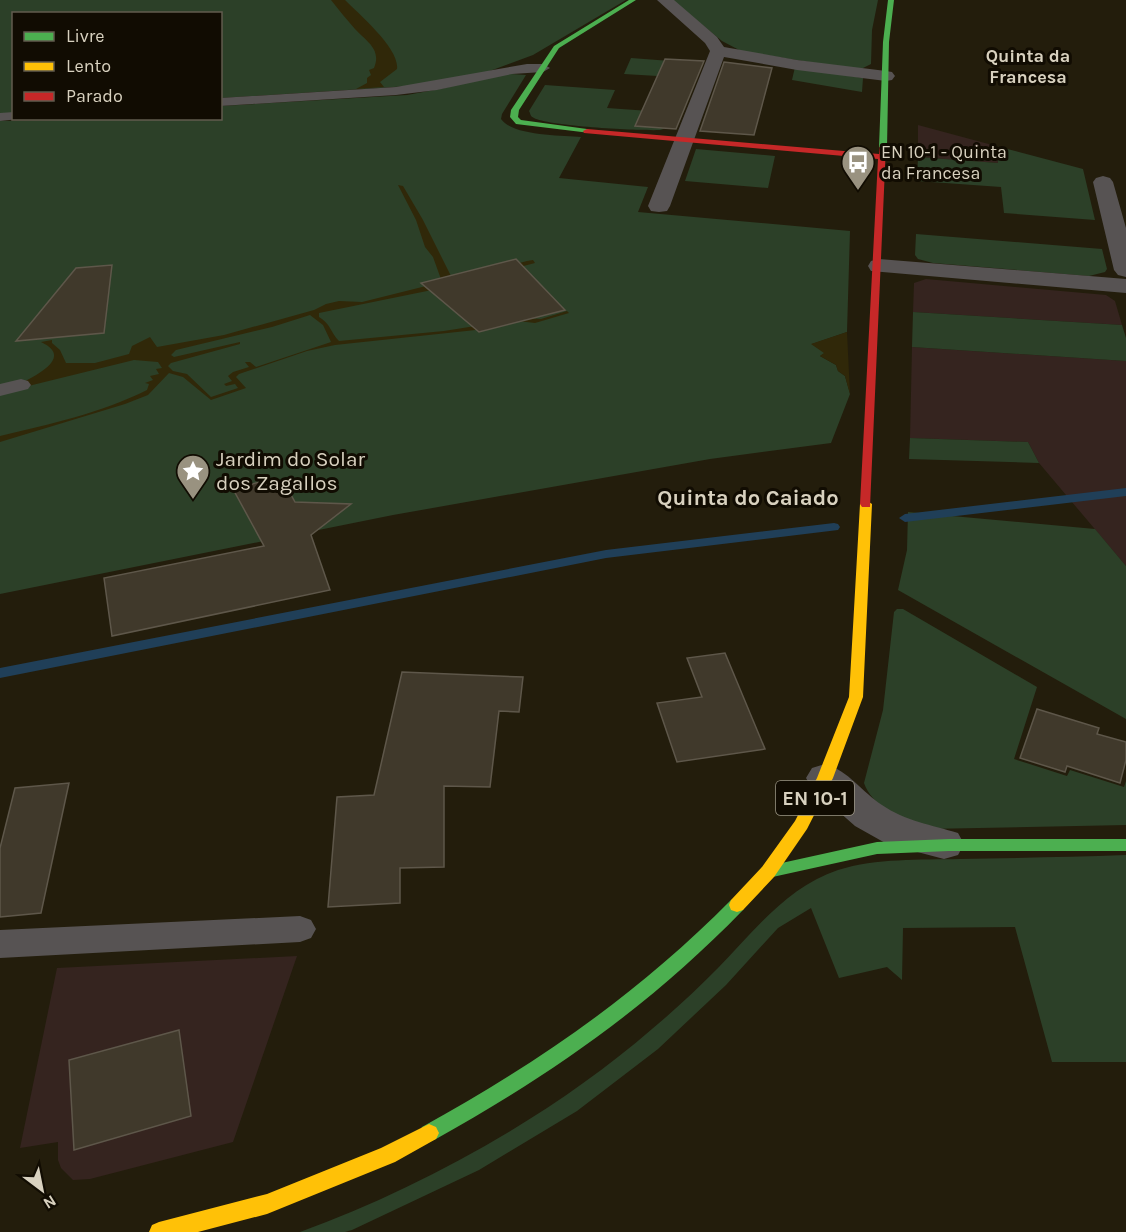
<svg xmlns="http://www.w3.org/2000/svg" width="1126" height="1232" font-family="Karla,sans-serif">
<style>
.industrial{fill:#35241f}
.green{fill:#2c4028}
.sand{fill:#302809;fill-rule:evenodd}
.lines{fill:none;stroke-linecap:round;stroke-linejoin:round}
.stream{fill:#203f58;fill-rule:evenodd}
.building{fill:#40392b;stroke:#5e574a;stroke-width:1.5}
.lane{fill:#575353;fill-rule:evenodd}
.street{fill:#575353;fill-rule:evenodd}
.fast{fill:#4caf50;fill-rule:evenodd}
.slow{fill:#ffc107;fill-rule:evenodd}
.jam{fill:#c62828;fill-rule:evenodd}
.labels{text-anchor:middle;dominant-baseline:central;stroke-width:6;stroke-linejoin:round;paint-order:stroke}
.far-neighbourhood-label{font-size:18px;font-weight:bold;fill:#d8d1bf;stroke:#110c02}
.far-poi-label{font-size:18px;fill:#d8d1bf;stroke:#110c02;text-anchor:start}
.shield{fill:#110c02;stroke:#9c9686;stroke-width:1.5}
.shield-label{font-size:20px;font-weight:bold;fill:#d8d1bf}
.poi-label{font-size:21px;fill:#d8d1bf;stroke:#110c02;text-anchor:start}
.neighbourhood-label{font-size:22px;font-weight:bold;fill:#d8d1bf;stroke:#110c02}
</style>
<rect width="100%" height="100%" fill="#231d0c"/>
<path class="industrial" d="M918 125 996 146 998 163 918 157Z
M926 279 1106 295 1115 301 1122 325 913 312 914 283Z
M912 347 1126 361V566L1039 463 1028 442 910 438Z
M297 956 233 1142 90 1179 73 1180 61 1168 58 1160V1142L20 1148 57 968Z"/>
<path class="green" d="M0 0H626L533 55 487 72 425 85 221 98 220 14H14L13 113 0 114Z
M672 0H878L872 30 871 64 859 70 741 51 722 41Z
M631 58 697 63 691 78 624 74Z
M795 67 863 78 862 92 792 80Z
M499 73 526 75 502 114 501 119C513 136 561 135 581 137L559 178 648 187 638 212 850 231 847 332 812 344 825 353 820 356 836 365 838 371 845 376 850 394 831 443 710 459 393 515 0 594V121L220 118 221 106 407 95 445 88Z
M545 85 615 90 607 108 678 113 670 127 660 130C640 131 548 126 534 118 530 116 531 115 529 111Z
M996 146 1083 169 1095 220 1004 213 1001 187 917 181 918 157 998 163Z
M696 149 775 156 768 188 685 181Z
M916 234 1102 249 1107 269 1105 272 1089 276 933 263 918 259 915 255Z
M913 312 1122 325 1126 338V361L912 347Z
M910 438 1028 442 1039 463 909 459Z
M908 512 1095 529 1126 566V719L898 590 907 550Z
M897 609H903L1037 687 1014 759 1067 776 1070 770 1124 787 1126 781V825L926 829C904 824 871 805 864 783L883 710 894 612Z
M1126 855V1062H1052L1015 927 903 928 902 980 887 967 839 978 811 908 778 928 726 985 658 1049 577 1111 479 1170 352 1230 345 1232H300C423 1187 553 1115 652 1029 675 1010 697 989 718 968 754 931 787 887 838 870 877 858 919 860 960 859 1015 858 1071 857 1126 855Z"/>
<path class="sand" d="M331 0H345C359 14 400 49 397 69L380 82 384 87 356 89 367 83V78L371 75 369 70 374 68C382 49 366 41 355 29 347 20 339 10 331 0Z
M398 185 403 186 423 220 453 280 527 261 533 260 535 263 427 291 319 313V317C330 323 331 333 339 341L444 331 525 318 541 319 567 311 569 313 535 323 518 321 485 329 335 345 307 351 239 374 236 377 246 388 211 400 183 377 169 373 148 395 125 404 0 442V436C50 424 101 413 147 390L149 384 145 383 153 380 150 376 159 374 156 369 162 368 158 362 134 360 0 393C15 385 82 361 41 342L52 340V343L60 350 66 363H95L129 354 132 346 150 337 157 347 224 335 314 310 326 304 339 301 362 302 442 282 433 257 425 247 416 220ZM310 315 323 325 331 342 256 367 250 362H245L249 367 233 372 228 376 232 381 224 384 226 386 235 384 238 388 211 397 187 374 173 371 168 366 171 363 240 344V342L174 357 171 355 176 350 272 327Z
M847 332 850 394 845 376 838 371 836 365 820 356 824 353 811 344Z"/>
<g class="lines">
<path class="stream" d="M1126 488V496L905 522 899 518 905 514Z
M834 523 838 524 840 527 838 530 606 558 0 678V668L606 550Z"/>
</g>
<path class="building" d="M665 59 704 61 676 129 635 126Z
M724 62 772 68 754 135 700 131Z
M516 259 565 310 479 332 421 283Z
M112 265 104 333 16 341 76 268Z
M267 480 285 484 295 502 351 504 311 535 330 590 112 636 104 578 264 546 233 489Z
M725 653 765 749 677 762 657 703 702 697 687 658Z
M402 672 523 677 519 712 499 711 490 787 444 786V867L400 868V903L328 907 337 797 374 795Z
M1037 709 1099 728 1097 734 1126 742V760L1120 783 1067 766 1065 772 1020 758Z
M69 783 41 913 0 917V848L15 788Z
M179 1030 191 1116 74 1150 69 1060Z"/>
<g class="lines">
<path class="lane" d="M527 64H543L550 68 543 72 512 74 437 90 396 95 220 106V98L396 87Z
M14 112V118L19 119 0 121V113Z
M21 379 28 381 31 385 28 389 0 396V384Z
M300 916 311 920 316 929 311 938 300 942 0 958V930Z"/>
<path class="street" d="M657 0H674L717 37 724 47 797 60 886 71 892 72 895 76 892 80 886 81 797 70 724 57 670 206 667 211 659 212 651 211 648 206 710 51 705 43Z
M1103 176 1110 178 1113 182 1126 228V277L1118 275 1114 270 1093 182 1096 178Z
M879 259 1126 279V293L871 271 868 266 871 261Z
M825 764C849 771 862 792 882 805 905 821 932 825 958 833L964 844 958 855 944 859 887 844 855 826 812 788 806 778 812 768Z"/>
<path class="fast" d="M629 0H636L559 48 519 110 518 117 521 120 587 129 591 131 590 133 516 124 510 117 511 110 554 46Z
M888 0H894L889 42 887 147 883 149 879 147 883 42Z
M949 839H1126V851H949L877 854 768 878 762 877 760 872 762 867 768 866 877 842Z
M737 898 743 900 745 905 743 910C650 1006 552 1074 436 1139L429 1142 422 1139 419 1133 422 1127C539 1062 637 995 731 900Z"/>
<path class="slow" d="M866 500 872 504 863 697 833 778 807 829 774 877 743 910 737 912 731 910 729 905 731 900 762 867 795 821 817 778 849 697 860 504Z
M429 1124 436 1127 439 1133 436 1139 395 1162 267 1214 198 1232H149L152 1225 159 1222 267 1194 381 1148Z"/>
<path class="jam" d="M587 129 879 154 880 145H886L870 507H862L860 504 878 159 584 133 583 131Z"/>
</g>
<defs>
<symbol id="bus-pin" viewBox="-11 -11 22 30"><path d="M0 17L-7.5 6A9.5 9.5 0 1 1 7.5 6Z" fill="#999280" stroke="#110c02"/><path d="M-5-6H5V4H4V6H2V4H-2V6H-4V4H-5ZM-3.5-4V0h7V-4ZM-3.5 1.2v1.5H-2V1.2ZM2 1.2v1.5H3.5V1.2Z" fill="#fff"/></symbol>
<symbol id="sight-pin" viewBox="-11 -11 22 30"><path d="M0 17L-7.5 6A9.5 9.5 0 1 1 7.5 6Z" fill="#999280" stroke="#110c02"/><path d="M0-6L1.8-2.2L6-1.7L2.9 1.2L3.7 5.4L0 3.3L-3.7 5.4L-2.9 1.2L-6-1.7L-1.8-2.2Z" fill="#fff"/></symbol>
</defs>
<g fill-rule="evenodd">
<use href="#bus-pin" x="839" y="143" width="38" height="52"/>
<use href="#sight-pin" x="174" y="452" width="38" height="52"/>
</g>
<g class="labels">
<g class="far-neighbourhood-label">
<text x="1028" y="56">Quinta da<tspan x="1028" dy="21">Francesa</tspan></text>
</g>
<g class="far-poi-label">
<text x="881" y="152">EN 10-1 - Quinta<tspan x="881" dy="21">da Francesa</tspan></text>
</g>
<rect class="shield" x="776" y="781" width="78" height="34" rx="4.5"/>
<g class="shield-label">
<text x="815" y="798">EN 10-1</text>
</g>
<g class="poi-label">
<text x="216" y="459">Jardim do Solar<tspan x="216" dy="24">dos Zagallos</tspan></text>
</g>
<g class="neighbourhood-label">
<text x="748" y="498">Quinta do Caiado</text>
</g>
</g>
<rect x="12" y="12" width="210" height="108" fill="#110c02" stroke="#615b4e" stroke-width="1.5"/>
<rect x="24" y="32" width="30" height="9" fill="#4caf50" stroke="#615b4e" stroke-width="1.5"/>
<text x="66" y="42" font-size="18" fill="#d8d1bf">Livre</text>
<rect x="24" y="62" width="30" height="9" fill="#ffc107" stroke="#615b4e" stroke-width="1.5"/>
<text x="66" y="72" font-size="18" fill="#d8d1bf">Lento</text>
<rect x="24" y="92" width="30" height="9" fill="#c62828" stroke="#615b4e" stroke-width="1.5"/>
<text x="66" y="102" font-size="18" fill="#d8d1bf">Parado</text>
<g transform="translate(42 1190) rotate(148)" stroke="#110c02" stroke-width="4.5" paint-order="stroke">
<path d="M0-4.5L10 22L0 15L-10 22Z" fill="#d8d1bf"/>
<text y="-9" font-size="16" font-weight="bold" text-anchor="middle" fill="#d8d1bf">N</text>
</g>
</svg>
